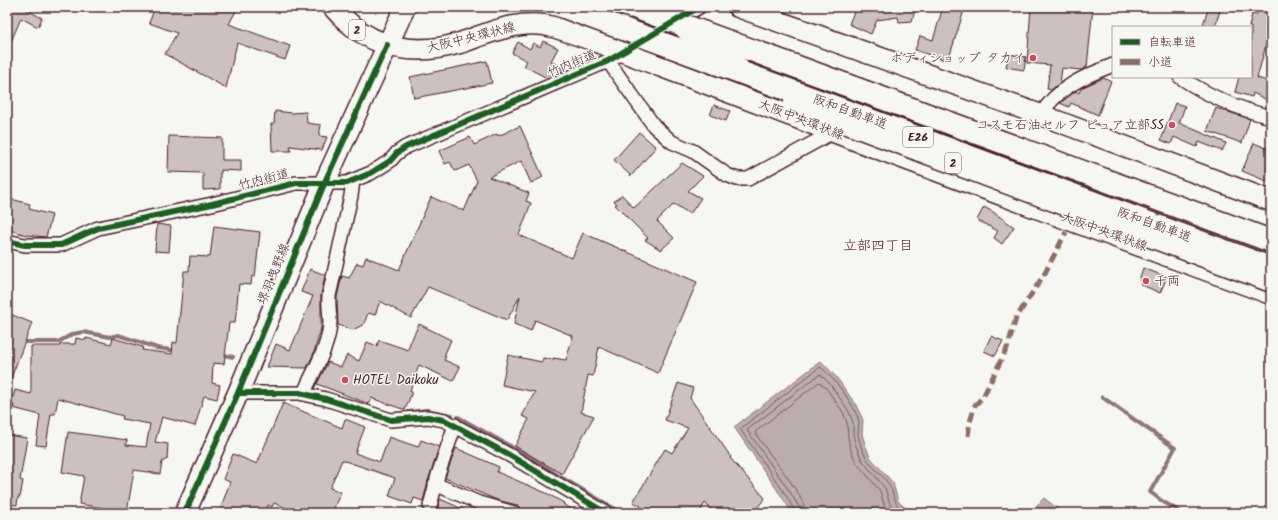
<svg xmlns="http://www.w3.org/2000/svg" width="1278" height="520" font-family="Kalam,'Klee One',sans-serif">
<style>
.water{fill:#bbadae;stroke:#8e747a}
.lines{fill:none;stroke-linecap:round;stroke-linejoin:round}
.shore{stroke:#77585f;stroke-width:1}
.stream{stroke:#8e747a;stroke-width:4}
.building{fill:#ccc1c0;stroke:#4a1f2b}
.minor-casing{stroke:#4a1f2b;stroke-width:16}
.primary-casing{stroke:#4a1f2b;stroke-width:23}
.minor{stroke:#f6f6f2;stroke-width:13}
.primary{stroke:#f6f6f2;stroke-width:20}
.primary-bridge-casing{stroke:#4a1f2b;stroke-width:23;stroke-linecap:butt}
.motorway-bridge-casing{stroke:#4a1f2b;stroke-width:25;stroke-linecap:butt}
.primary-bridge{stroke:#f6f6f2;stroke-width:20}
.motorway-bridge{stroke:#f6f6f2;stroke-width:22}
.quiet{stroke:#8d6e63;stroke-width:5;stroke-dasharray:10 5;stroke-linecap:butt}
.cycleway-casing{stroke:#f6f6f2;stroke-width:8}
.cycleway{stroke:#1b5e20;stroke-width:6}
.poi-dot{fill:#d1495b;stroke:#f6f6f2;stroke-width:1.5}
.labels{text-anchor:middle;dominant-baseline:central;stroke-width:3;stroke-linejoin:round;paint-order:stroke}
.shield{fill:#f6f6f2;stroke:#7e6067;stroke-width:1}
.shield-label{font-size:12px;font-weight:bold;fill:#4a1f2b}
.street-label{font-size:13px;fill:#4a1f2b;stroke:#f6f6f2}
.poi-label{font-size:13px;fill:#4a1f2b;stroke:#f6f6f2;text-anchor:end}
.neighbourhood-label{font-size:14px;fill:#4a1f2b;stroke:#f6f6f2}
</style>
<rect width="100%" height="100%" fill="#f6f6f2"/>
<filter id="ink" filterUnits="userSpaceOnUse"><feTurbulence type="fractalNoise" baseFrequency=".025" numOctaves="2"/><feDisplacementMap in="SourceGraphic" scale="8" xChannelSelector="R" yChannelSelector="G"/><feConvolveMatrix kernelMatrix="1 2 1 2 8 2 1 2 1" color-interpolation-filters="sRGB"/></filter>
<g filter="url(#ink)">
<path class="water" d="M821 361 837 378 856 405 863 420 862 434 865 444 870 457 893 483 898 501 903 506 913 513H792L782 497 734 427Z
M1044 498 1063 513H1029Z"/>
<g class="lines">
<path class="shore" d="M795 513 794 510 786 495 740 429 820 367C833 376 856 406 859 422 859 426 858 430 858 434 859 442 862 450 866 457 871 467 884 476 889 485 896 497 892 504 906 513
M800 513 799 507 790 492 747 430 820 374 830 384 848 410 853 422V434L856 446 862 460 885 488 890 504 896 513
M806 513C805 494 765 451 755 432L819 382 826 388 843 412 847 423 848 437 850 448 856 462 880 491 885 507 889 513"/>
<path class="stream" d="M19 342H58L73 334 83 332 110 337 118 335 157 348 177 351
M220 354 233 357
M1102 397 1175 448 1150 492 1162 501 1182 513
M409 412 427 410 452 415
M458 417 530 457 559 476 622 513"/>
</g>
<path class="building" d="M7 7H25V9L42 18 38 27 21 18 7 51Z
M155 7H238L229 24 290 46 285 60 237 43 226 88 165 54 177 33 149 23Z
M856 7H916L912 21 899 22 898 17 877 20 871 34 849 24Z
M943 7H965L948 61 915 50 920 36 933 40Z
M1031 7H1093L1087 67 1081 70 1062 68 1060 83 1051 90 1047 89 1050 65 1027 63Z
M1209 7H1221L1215 27H1202Z
M1259 7H1271V48L1266 45 1257 78 1271 82V102L1253 93 1252 97 1235 92 1239 77H1251V27H1249L1252 14 1256 15Z
M543 41 558 48 551 61 562 68V72L547 78 524 66 527 61 512 53 518 42 530 49 533 43 540 47Z
M1009 54 1026 57 1024 70 1006 67Z
M487 61 492 83 414 98 410 77Z
M1103 78 1111 81 1098 115 1071 103 1069 107 1060 103 1076 91 1079 93 1081 88Z
M1175 103 1185 106 1179 123 1226 143 1222 151 1199 142 1197 147 1174 137 1171 144 1161 140Z
M714 105 730 111 726 121 710 115Z
M1216 108 1250 119 1242 143 1207 131Z
M275 111 292 113 306 112 307 123 321 125 319 136 327 137 322 150 290 146 291 151H272L271 124H274Z
M520 126 543 177 531 183 521 161 489 177 529 193 526 201 531 203 519 235 572 258 583 233 697 282 658 373 599 347 593 376 588 375 581 412 594 416 562 474 515 446 529 419 522 416 535 392 502 385 508 355 542 362 543 358 553 360V358L566 360 573 336 535 320 531 331 514 324 520 296 507 320 428 287 411 318 380 301 375 315 368 313 364 324 353 330 338 325 337 297 342 276 349 278 357 263 363 265 366 257 399 270 431 197 464 211 477 181 469 165 455 171 450 162 445 164 439 151 470 137 474 145 497 134 498 136Z
M639 132 656 147 631 176 614 160Z
M169 136 222 138V160H241V171L221 170V173H220V189L203 190V173L168 172Z
M1254 143 1271 150V183L1242 171Z
M682 163 703 176 688 191 701 198 690 214 674 204 657 221 674 238 661 250 645 240 648 238 615 205 617 204 614 201 622 195 634 208Z
M7 198 30 204 29 209 52 215 46 237 26 235 7 229Z
M984 207 993 212 1014 227 1002 244 994 238 998 231 977 220Z
M157 224 171 226 169 252 155 251Z
M214 226 260 232 255 277 252 276 251 285 239 284 235 323H229L224 364 213 363 212 383 220 385 217 399 204 396 195 426 162 417 155 442 168 444 167 459 162 462 160 474 134 470 127 512 79 504 84 476 62 472 68 432 127 440 126 445 146 447 150 424 122 419 123 416 58 398 55 414H51L46 446 36 445 40 415 13 408 14 405H11L15 390 31 394V346H60V344H75L76 338 86 340V338L111 344 113 338 143 347 142 350 172 354 173 342 177 343 184 271H189L190 256 210 257Z
M1143 268 1167 277 1160 293 1140 284 1142 281 1139 280Z
M310 269 325 275 321 295V329L313 355 307 368 267 367 276 344 290 350 313 296 301 292Z
M10 314 32 323 8 386 7 322Z
M419 324 451 340 444 356 446 357 444 360 460 367 453 381 419 365 410 391 412 392 405 410 371 398 369 404 317 384 328 362 341 367 347 355 359 361 367 342 377 346 379 340 408 350 410 343Z
M991 336 1003 341 995 356 984 351Z
M678 383 693 388 690 398 731 457 730 458 765 498 753 513H715L705 503 699 513H637L641 506 633 502 665 449 672 453 688 428 665 420Z
M283 403 342 428 345 419 365 427 355 453 380 462 389 437 418 447 421 440 439 447 428 481 423 501 414 498 412 504 389 496 395 478 342 460 330 488 341 492 332 512 316 513 307 509 305 513H298L274 503 272 507 268 505 265 513H228L220 510 230 482 223 479 233 454 257 464Z
M7 435 27 438 20 480 23 481 20 497H18L17 505 7 504Z
M456 448 499 467 497 472 546 493 564 503 563 504 578 513H528L521 510 517 505 497 500 445 478Z
M440 499 472 513H433L438 508Z"/>
<g class="lines">
<defs>
<path id="minor" d="M608 61 654 126 672 142 693 151 727 175 737 179H748L833 132
M1180 77C1208 96 1238 109 1271 117
M1041 115C1056 88 1085 76 1113 65
M7 241 25 245H61L98 228 212 204 296 183H347L371 173 390 161 397 153 406 147 608 61 699 7
M238 393H299L326 399 391 420 428 417 444 420 509 455 606 513
M304 393C313 371 330 346 330 321 330 313 328 305 329 296L351 196 353 181
M435 484 479 503 514 513
M430 506 438 475 455 425"/>
<path id="primary" d="M333 7C367 47 410 58 460 43 489 33 521 18 553 27 590 38 626 53 662 67 718 88 775 110 831 131 977 187 1124 240 1271 294
M738 7 1041 115 1271 201
M185 513 238 393 324 184 405 7"/>
</defs>
<use href="#minor" class="minor-casing"/>
<use href="#primary" class="primary-casing"/>
<use href="#minor" class="minor"/>
<use href="#primary" class="primary"/>
<defs>
<path id="primary-bridge" d="M686 30 738 67
M794 101 831 118 1271 282"/>
<path id="motorway-bridge" d="M564 7 1271 268
M634 7 1271 241"/>
</defs>
<use href="#primary-bridge" class="primary-bridge-casing"/>
<use href="#motorway-bridge" class="motorway-bridge-casing"/>
<use href="#primary-bridge" class="primary-bridge"/>
<use href="#motorway-bridge" class="motorway-bridge"/>
<path class="quiet" d="M968 436 970 422 975 405 983 397 1008 346 1016 318 1045 273 1066 232"/>
<defs>
<path id="cycleway" d="M7 241 25 245H61L98 228 212 204 296 183H347L371 173 390 161 397 153 406 147 608 61 699 7
M238 393H299L326 399 391 420 428 417 444 420 509 455 606 513
M185 513 238 393 324 184 387 45"/>
</defs>
<use href="#cycleway" class="cycleway-casing"/>
<use href="#cycleway" class="cycleway"/>
</g>
</g>
<g class="poi-dot">
<circle cx="1033" cy="58" r="4"/>
<circle cx="1172" cy="125" r="4"/>
<circle cx="1146" cy="281" r="4"/>
<circle cx="345" cy="380" r="4"/>
</g>
<g class="labels">
<g class="shield">
<rect x="349" y="20" width="16" height="20" rx="3"/>
<rect x="903" y="127" width="30" height="20" rx="3"/>
<rect x="945" y="153" width="16" height="20" rx="3"/>
</g>
<g class="shield-label">
<text x="357" y="30">2</text>
<text x="918" y="137">E26</text>
<text x="953" y="163">2</text>
</g>
<g class="street-label">
<text transform="translate(471 38) rotate(-14)">大阪中央環状線</text>
<text transform="translate(572 64) rotate(-23)">竹内街道</text>
<text transform="translate(850 112) rotate(20)">阪和自動車道</text>
<text transform="translate(801 120) rotate(21)">大阪中央環状線</text>
<text transform="translate(264 180) rotate(-14)">竹内街道</text>
<text transform="translate(1154 225) rotate(20)">阪和自動車道</text>
<text transform="translate(1104 232) rotate(20)">大阪中央環状線</text>
<text transform="translate(274 274) rotate(-68)">堺羽曳野線</text>
</g>
<g class="poi-label">
<text x="1025" y="58">ボディショップ タカイ</text>
<text x="1164" y="125">コスモ石油セルフ ピュア立部SS</text>
<text x="1154" y="281" text-anchor="start">千両</text>
<text x="353" y="380" text-anchor="start">HOTEL Daikoku</text>
</g>
<g class="neighbourhood-label">
<text x="878" y="246">立部四丁目</text>
</g>
</g>
<rect width="1278" height="520" fill="none" stroke="#f6f6f2" stroke-width="24"/>
<rect x="12" y="12" width="1254" height="496" fill="none" stroke="#4a1f2b" stroke-width="1.5" filter="url(#ink)"/>
<rect x="1112" y="26" width="140" height="52" fill="#f6f6f2" stroke="#b1a0a2"/>
<rect x="1120" y="39" width="20" height="6" fill="#1b5e20" stroke="#b1a0a2"/>
<text x="1148" y="46" font-size="12" fill="#4a1f2b">自転車道</text>
<rect x="1120" y="59" width="20" height="6" fill="#8d6e63" stroke="#b1a0a2"/>
<text x="1148" y="66" font-size="12" fill="#4a1f2b">小道</text>
</svg>
